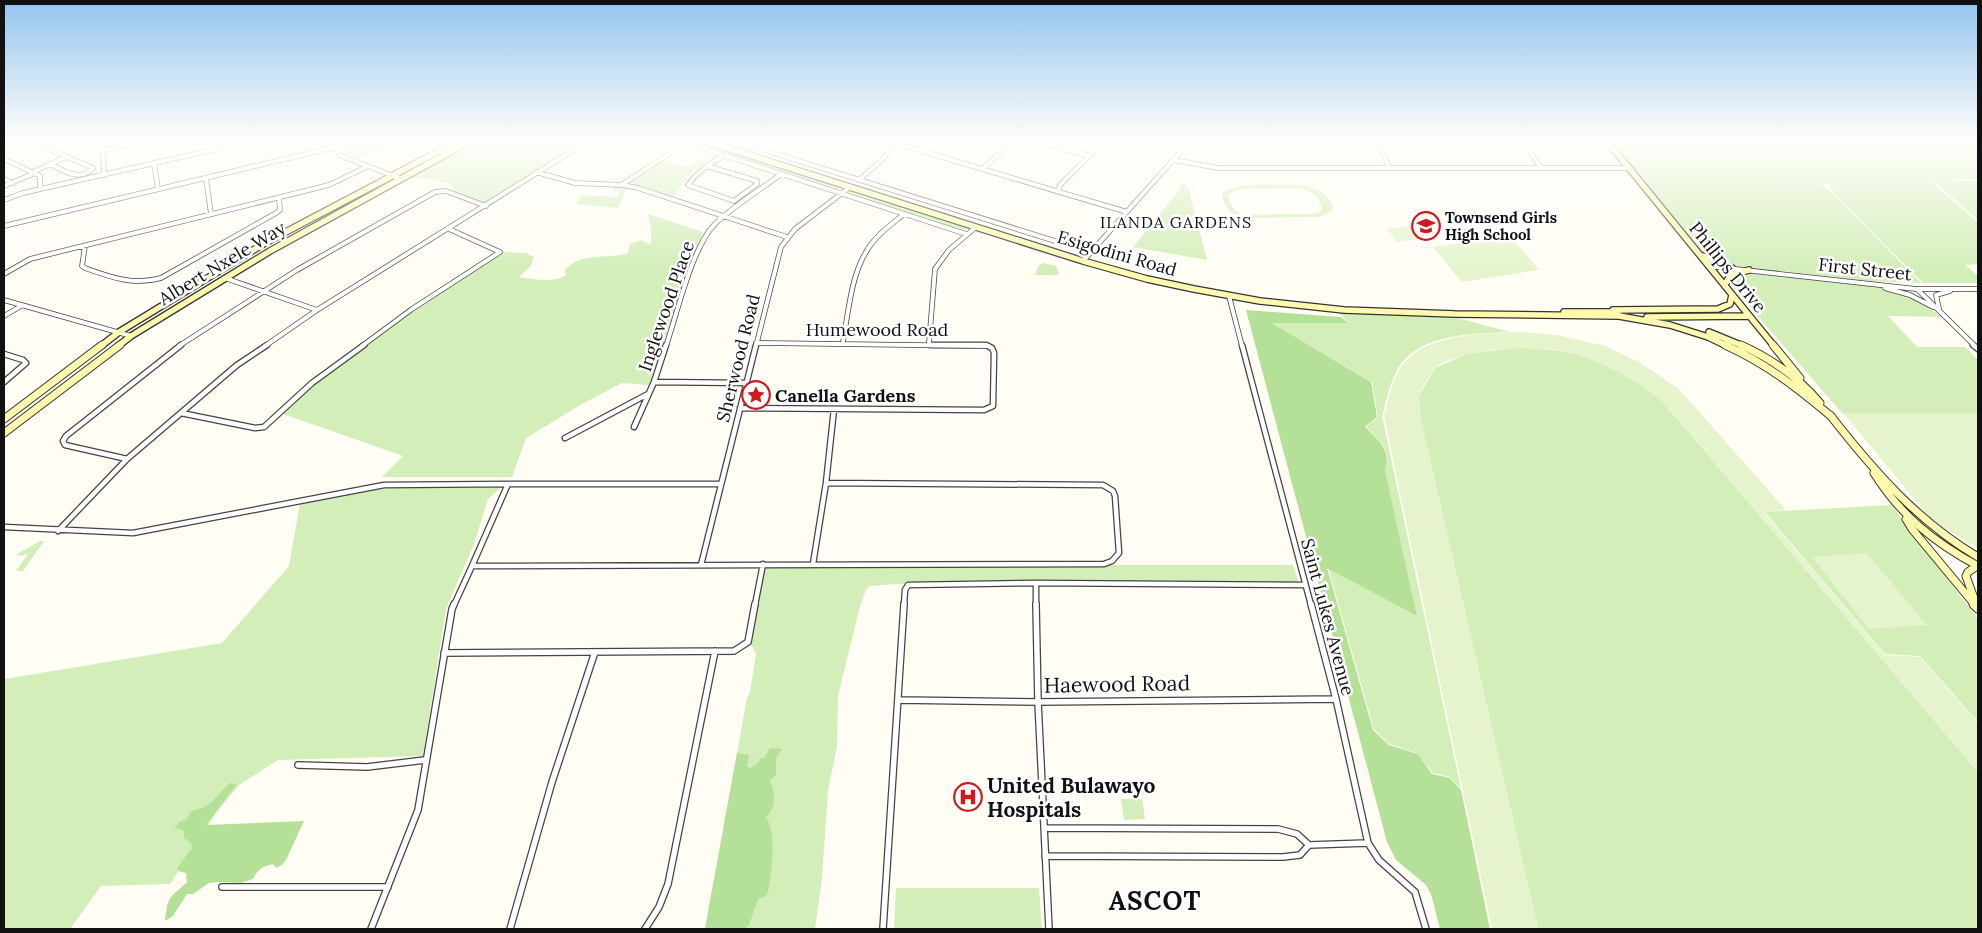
<svg xmlns="http://www.w3.org/2000/svg" width="1982" height="933" font-family="Lora,serif">
<style>
.green{fill:#d3eeb9;fill-rule:evenodd}
.forest{fill:#b5e097}
.pitch{fill:#e5f4cc}
.lines{fill:none;stroke-linecap:round;stroke-linejoin:round}
.minor-far2-casing{stroke:#444;stroke-width:5.5}
.minor-far1-casing{stroke:#444;stroke-width:7}
.minor-casing{stroke:#444;stroke-width:8}
.secondary-far2-casing{stroke:#333;stroke-width:8}
.secondary-far1-casing{stroke:#333;stroke-width:9}
.secondary-casing{stroke:#333;stroke-width:11}
.minor-far2{stroke:#fff;stroke-width:4}
.minor-far1{stroke:#fff;stroke-width:4.5}
.minor{stroke:#fff;stroke-width:5.5}
.secondary-far2{stroke:#fff9af;stroke-width:5.5}
.secondary-far1{stroke:#fff9af;stroke-width:7}
.secondary{stroke:#fff9af;stroke-width:9}
.labels{text-anchor:middle;dominant-baseline:central;stroke-width:5;stroke-linejoin:round;paint-order:stroke}
.far-poi-label{font-size:15px;font-weight:bold;fill:#111;stroke:#fff;text-anchor:start}
.far-neighbourhood-label{font-size:16px;letter-spacing:1px;fill:#111;stroke:#fff}
.street-label{font-size:18px;fill:#111;stroke:#fff}
.poi-label{font-size:18px;font-weight:bold;fill:#111;stroke:#fff;text-anchor:start}
.near-street-label{font-size:21px;fill:#111;stroke:#fff}
.near-poi-label{font-size:21px;font-weight:bold;fill:#111;stroke:#fff;text-anchor:start}
.near-district-label{font-size:26px;font-weight:bold;letter-spacing:1px;fill:#111;stroke:#fff}
</style>
<rect width="100%" height="100%" fill="#fffdf4"/>
<path class="green" d="M350 141H415L357 157 345 153 342 143Z
M475 141H586L486 203 455 192 451 184 425 178H405Z
M692 141H697L842 187 838 190 690 143Z
M1612 141H1978V179L1930 181 1978 222V264L1965 265 1978 276V283H1923L1833 193 1829 183 1822 184 1817 181 1832 193 1921 283 1868 281 1731 265 1705 254Z
M708 153 716 156 692 172 673 197 631 183 664 160 687 167Z
M1933 181H1978V220Z
M1184 184 1188 187 1207 260 1133 247 1181 188 1179 185Z
M1301 185C1316 188 1327 192 1333 207L1331 212 1318 217 1241 218C1231 214 1222 204 1222 193 1239 181 1279 185 1301 185ZM1298 188C1311 190 1318 195 1322 208L1320 212 1312 214 1243 215C1235 213 1228 202 1228 195L1239 189Z
M613 187H627L618 208 576 204 581 195 618 197 620 191H615Z
M849 190 968 228 964 231 846 193Z
M648 214 703 232 649 385 622 383 582 404 526 438 512 477H382L403 456 283 414 314 384 415 310 504 252 526 253 534 257 531 266 519 277C535 279 552 284 566 275L565 270C582 251 606 260 628 253L630 244 641 240 651 245V230Z
M1043 263 1056 266 1059 275H1035L1038 266Z
M1754 272 1873 286 1895 291 1909 295 1942 317 1888 316 1917 347H1965L1978 360V522L1842 413 1730 284 1734 275Z
M1338 312 1450 316 1510 332C1473 334 1415 333 1396 372 1389 386 1386 402 1382 416L1461 789 1450 777 1433 773 1417 753 1389 744 1374 729 1328 568 1417 616 1385 470C1393 450 1379 439 1366 427L1378 417 1372 382 1272 323H1349Z
M1522 347C1540 350 1559 350 1577 354 1608 362 1637 381 1662 401L1978 772V929H1538L1420 416 1419 396 1435 368 1467 354Z
M404 487 501 488 488 499 474 544 446 609 423 756 278 760 239 785 216 813 170 884 101 886 70 929H4V679L222 643 289 566 300 503 367 490Z
M1891 505 1978 619V722L1920 656 1885 654 1765 512Z
M40 541H44L23 571H16L28 554 19 556 17 554Z
M881 565H1293L1299 583 1037 582 911 583 870 586 866 590 860 606 838 696 837 747 828 790 822 878 815 929H705L747 698 750 692 756 654 750 642 765 566Z
M1121 799H1142L1145 819 1124 820Z
M896 888H1039L1042 929H894Z"/>
<path class="forest" d="M1246 310 1341 317 1348 323H1272L1371 382 1377 417 1365 427C1378 439 1392 450 1385 470L1417 616 1327 568 1373 730 1389 745 1418 754 1432 774 1450 778 1461 790 1490 929H1440L1431 894 1426 885 1396 860 1387 842Z
M770 748 782 749 776 758V775L770 780C775 794 777 807 766 817 777 833 772 876 767 895L758 899 749 925 744 929H705L737 753 749 755 747 766 750 768 758 763 760 758H764Z
M230 783 237 784 206 825 304 821 286 860 282 865 276 868 273 864C263 866 257 870 253 879L241 883 219 882 209 883 193 894H187L173 916 165 921C168 895 169 899 187 882L186 873 178 871 177 868 192 848 191 843 184 838V831L175 827 179 822 187 819C190 810 195 810 202 808 212 804 222 790 230 783Z"/>
<path class="pitch" d="M1418 225 1429 238 1397 242 1387 229Z
M1509 235 1539 270 1462 282 1433 247Z
M1522 332 1556 335 1605 346 1639 362 1679 389 1786 510 1764 512 1885 655 1920 657 1978 723V772L1662 401C1637 381 1609 365 1578 355 1544 344 1467 346 1436 367 1431 371 1421 390 1419 397 1418 403 1420 410 1420 416L1538 929H1492L1384 416C1388 402 1391 385 1398 372 1419 332 1484 334 1522 332Z
M1843 413H1978V549L1933 521Z
M1867 553 1927 625 1869 629 1812 557Z"/>
<g class="lines">
<defs>
<path id="minor-far2" d="M31 141 93 168C80 182 64 171 50 164
M334 141 339 155 401 179
M735 141 1090 252
M888 141 1127 212
M1036 141 1090 156
M1378 141 1389 167
M1523 141 1541 168
M686 143 966 234
M4 148 20 141
M4 159 40 176V189
M1174 160 1218 168H1629
M154 164 158 189
M707 166 757 181V184L734 201 688 185C697 171 711 164 724 155
M982 169 1014 141
M33 172 66 157
M536 172 575 183 622 185 638 188 787 237
M104 175 103 153 105 150 143 141
M206 178 211 214
M4 179 12 183
M860 179 881 161 896 142
M623 184 687 142
M4 186 35 173
M1058 191 1060 185 1104 141
M4 200 23 193 251 141
M4 226 335 147
M85 246 82 266 85 268C110 277 134 286 161 278L276 213 280 210 279 198
M1083 261 1190 141
M1709 266 1916 289H1978
M4 274 30 259 329 185 366 167
M225 278 317 310
M1885 288 1910 295 1933 307
M1917 289 1975 346
M1229 296 1242 346
M4 300 131 336
M1939 309 1936 295 1950 291
M4 316 21 306
M843 342C849 309 851 270 872 243 881 231 893 223 904 214
M756 343 988 346
M929 343 935 269 949 250 976 227
M179 346 297 270 435 192 446 191 486 206
M265 346 317 310 588 141
M362 346 412 309 500 252 449 229
M666 346C677 314 692 248 714 225 730 208 762 189 781 174
M756 346 781 247 795 229 850 187"/>
<path id="minor-far1" d="M1242 345 1311 605
M1973 345 1978 349
M4 354 23 360 26 363 4 382
M654 382 746 383
M740 408 984 410 993 406 994 353 992 348 986 345H930
M181 413 255 428 264 427 312 383 364 345
M634 427 654 382 666 345
M565 438 648 394
M127 459 65 445 63 441 66 436 181 345
M719 484H508L472 566 1104 564 1112 561 1119 553 1115 496 1113 491 1103 485 826 483
M4 527 133 533 384 485 508 484
M58 531 127 459 237 365 267 345
M813 564 826 483 834 409
M701 565 756 345
M1036 583V605
M454 605 472 566
M755 605 763 564
M904 605 905 590 908 585 1036 583 1305 585"/>
<path id="minor" d="M1036 604 1038 702 1049 929
M1311 604 1336 699 1368 843 1379 860 1415 892 1426 929
M444 653 734 651 748 642 755 604
M898 700 1038 702 1336 699
M298 765 367 767 425 760
M1044 828 1278 829 1297 834 1309 845
M1045 856 1283 857 1300 855 1309 845 1368 843
M222 887H388
M371 929 418 810 452 609 454 604
M510 929 552 782 595 652
M645 929 659 907 668 884 715 651
M883 929 904 604"/>
<path id="secondary-far2" d="M705 141 1083 261 1147 279 1194 289 1260 301 1344 310 1455 314 1619 316 1670 325 1708 337 1727 346
M1607 141 1774 346
M1703 256 1732 268
M1725 285 1730 275 1749 270
M1613 310 1718 309 1730 304 1732 295
M1564 312H1618
M1647 317 1749 316
M1709 332 1743 346
M101 346 119 332 265 243 458 141
M118 346 131 336 270 251 470 141"/>
<path id="secondary-far1" d="M1725 345C1767 364 1796 387 1832 417
M1741 345C1772 359 1798 377 1820 403
M1773 345 1800 378
M1830 415C1873 470 1917 521 1978 557
M4 419 102 345
M4 433 120 345
M1874 473C1900 515 1935 543 1978 566
M1906 519 1912 529 1975 605
M1975 601 1966 576 1968 572 1977 566"/>
<path id="secondary" d="M1974 604 1978 608"/>
</defs>
<use href="#minor-far2" class="minor-far2-casing"/>
<use href="#minor-far1" class="minor-far1-casing"/>
<use href="#minor" class="minor-casing"/>
<use href="#secondary-far2" class="secondary-far2-casing"/>
<use href="#secondary-far1" class="secondary-far1-casing"/>
<use href="#secondary" class="secondary-casing"/>
<use href="#minor-far2" class="minor-far2"/>
<use href="#minor-far1" class="minor-far1"/>
<use href="#minor" class="minor"/>
<use href="#secondary-far2" class="secondary-far2"/>
<use href="#secondary-far1" class="secondary-far1"/>
<use href="#secondary" class="secondary"/>
</g>
<linearGradient id="sky" x2="0" y2="1"><stop stop-color="#93c5f0"/><stop offset="0.52" stop-color="#fffefa"/><stop offset="1" stop-color="#fffefa" stop-opacity="0"/></linearGradient>
<rect width="1982" height="272" fill="url(#sky)"/>
<defs>
<symbol id="school-ring" viewBox="-11 -11 22 22"><circle r="9.5" fill="#fff" stroke="#ce1b1e" stroke-width="1.5"/><path d="M0-5L7-2L0 1L-7-2ZM-4 1L0 2.5L4 1V4Q0 6-4 4Z" fill="#ce1b1e"/></symbol>
<symbol id="sight-ring" viewBox="-11 -11 22 22"><circle r="9.5" fill="#fff" stroke="#ce1b1e" stroke-width="1.5"/><path d="M0-6L1.8-2.2L6-1.7L2.9 1.2L3.7 5.4L0 3.3L-3.7 5.4L-2.9 1.2L-6-1.7L-1.8-2.2Z" fill="#ce1b1e"/></symbol>
<symbol id="hospital-ring" viewBox="-11 -11 22 22"><circle r="9.5" fill="#fff" stroke="#ce1b1e" stroke-width="1.5"/><path d="M-5-5h3v3.5h4V-5h3V5h-3V1.5h-4V5h-3Z" fill="#ce1b1e"/></symbol>
</defs>
<g fill-rule="evenodd">
<use href="#school-ring" x="1410" y="210" width="32" height="32"/>
<use href="#sight-ring" x="740" y="379" width="32" height="32"/>
<use href="#hospital-ring" x="952" y="781" width="32" height="32"/>
</g>
<g class="labels">
<g class="far-poi-label">
<text x="1445" y="217">Townsend Girls<tspan x="1445" dy="17">High School</tspan></text>
</g>
<g class="far-neighbourhood-label">
<text x="1176" y="222">ILANDA GARDENS</text>
</g>
<g class="street-label">
<text transform="translate(1117 253) rotate(16)">Esigodini Road</text>
<text transform="translate(222 263) rotate(-31)">Albert Nxele Way</text>
<text transform="translate(1728 267) rotate(51)">Phillips Drive</text>
<text transform="translate(1865 269) rotate(6)">First Street</text>
<text transform="translate(666 306) rotate(-71)">Inglewood Place</text>
<text x="877" y="329">Humewood Road</text>
<text transform="translate(738 358) rotate(-76)">Sherwood Road</text>
<text transform="translate(1328 617) rotate(75)">Saint Lukes Avenue</text>
</g>
<g class="poi-label">
<text x="775" y="395">Canella Gardens</text>
</g>
<g class="near-street-label">
<text transform="translate(1117 684) rotate(-1)">Haewood Road</text>
</g>
<g class="near-poi-label">
<text x="987" y="785">United Bulawayo<tspan x="987" dy="24">Hospitals</tspan></text>
</g>
<g class="near-district-label">
<text x="1155" y="900">ASCOT</text>
</g>
</g>
<rect width="1982" height="933" fill="none" stroke="#111111" stroke-width="10"/>
</svg>
